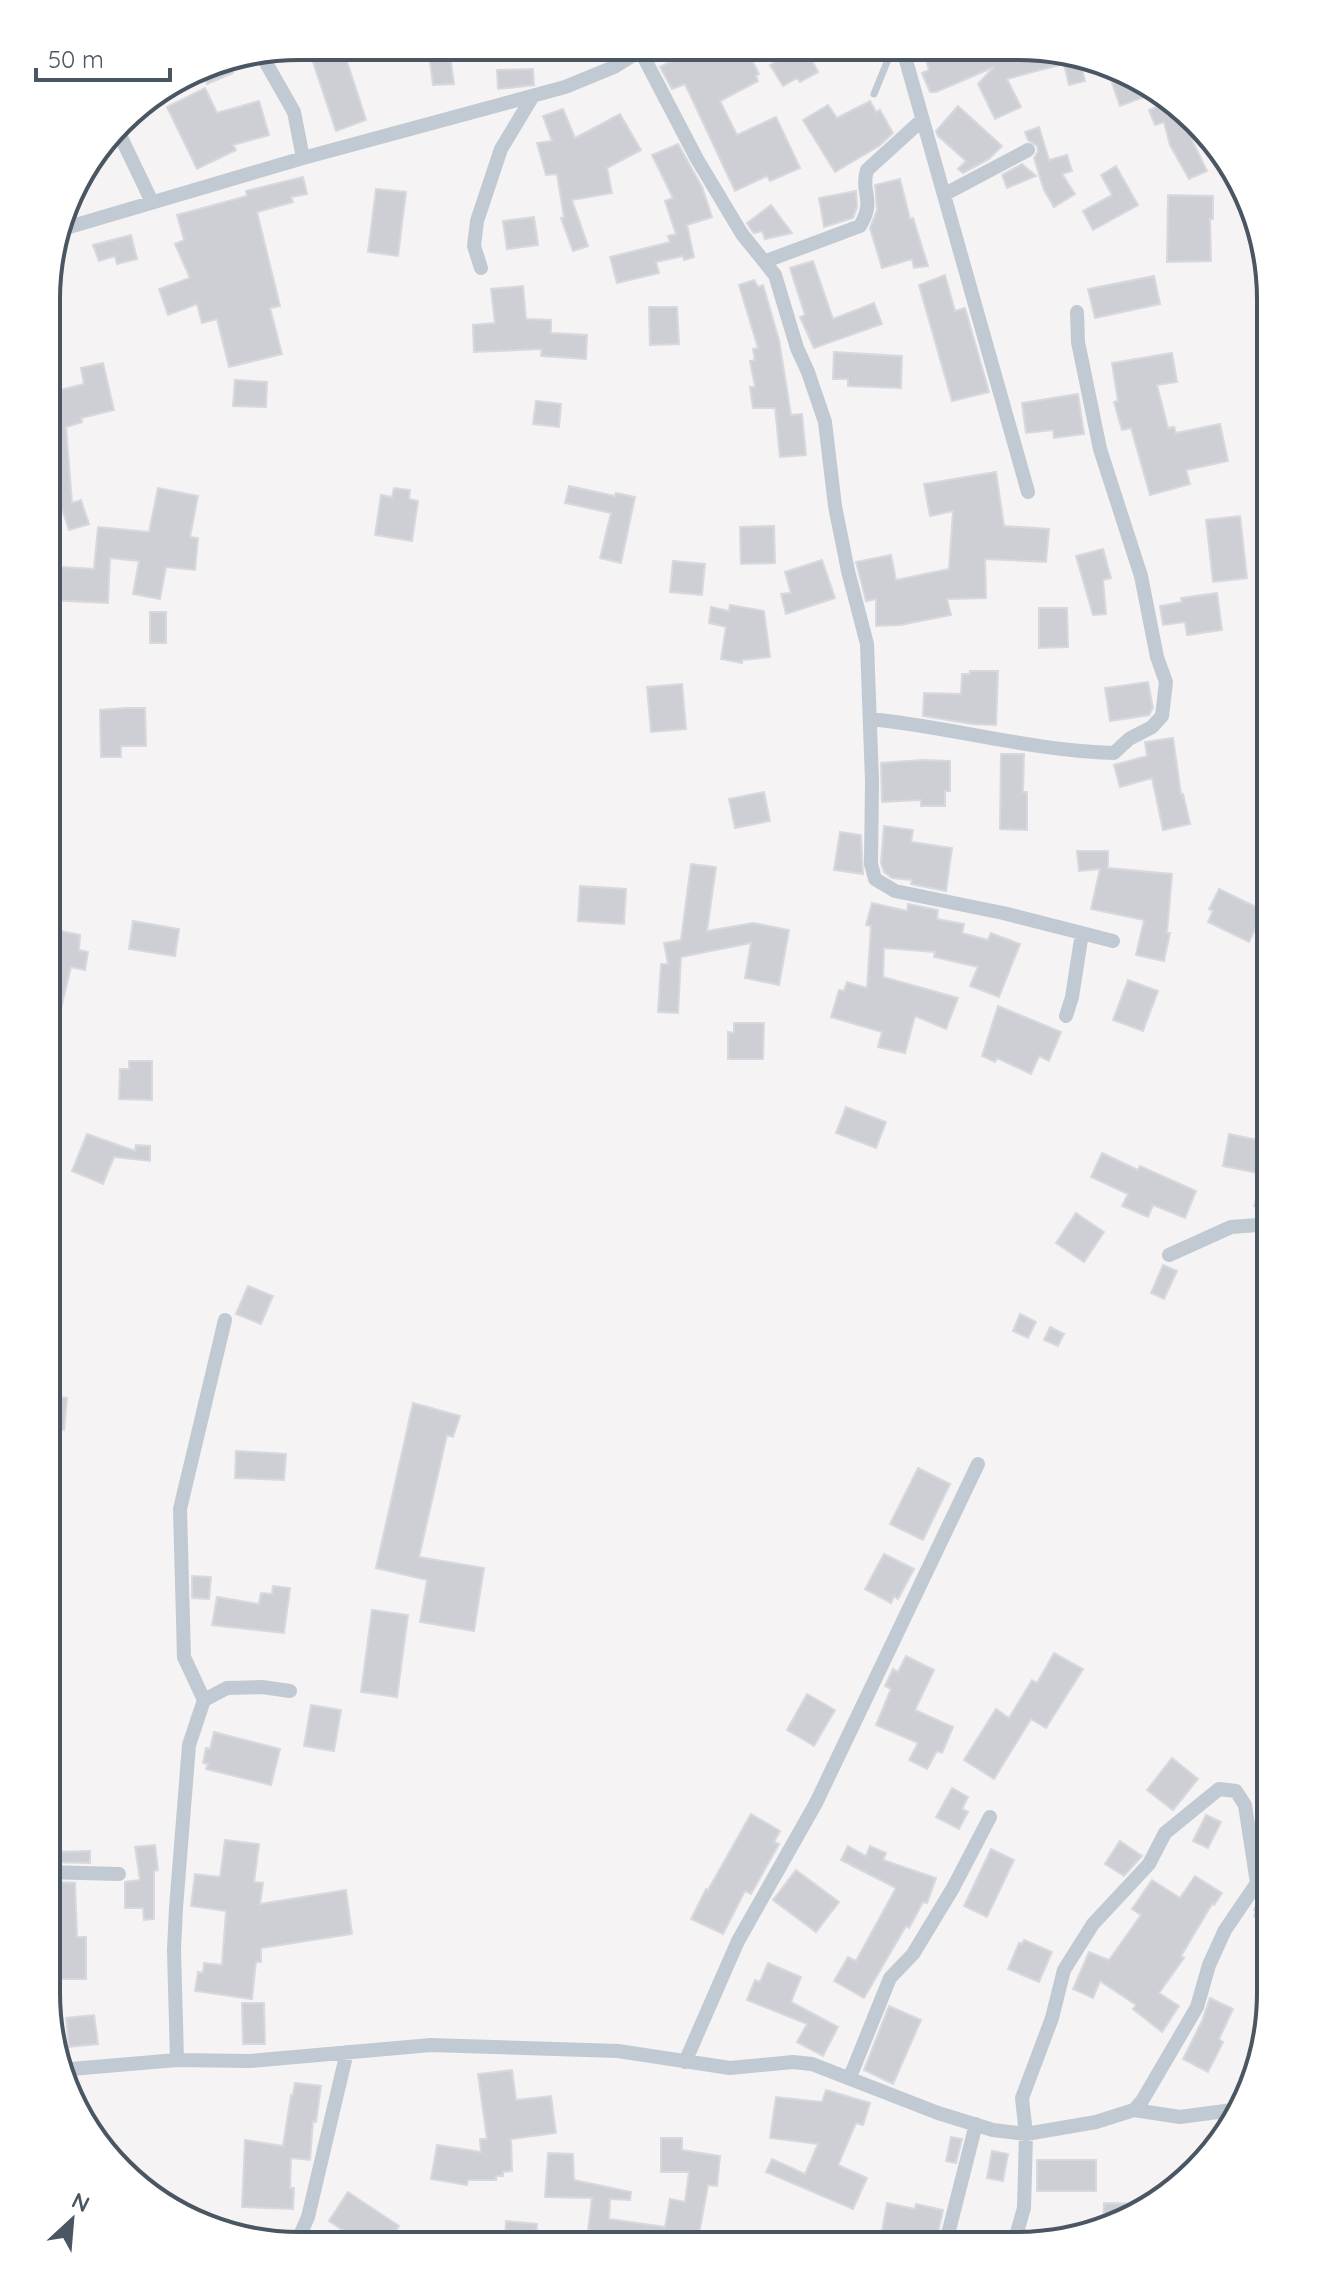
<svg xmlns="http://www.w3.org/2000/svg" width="1317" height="2292" font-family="Quicksand,sans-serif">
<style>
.building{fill:#cdcfd5;stroke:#d7d9de;stroke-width:2}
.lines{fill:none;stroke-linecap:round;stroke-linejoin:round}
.lane{stroke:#c1cad2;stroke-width:7}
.street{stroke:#c1cad2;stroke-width:14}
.rim{fill:none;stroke:#4a5661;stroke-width:4}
</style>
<rect width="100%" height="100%" fill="#f5f3f3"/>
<path class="building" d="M315 46H342L366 120 336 131 311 56 317 54Z
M428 47H449L454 84 433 85Z
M696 48 746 49 759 74 756 76 758 81 720 101 737 135 776 117 800 168 770 181 767 176 735 191 685 84 672 89 660 67Z
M782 49H806L818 72 800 82 797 78 783 86 770 65 786 56Z
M923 50 1055 51 1059 65 1007 79 1021 107 995 119 978 84 994 67 936 92H930L922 73 929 70Z
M228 60 233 73 207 84 200 67Z
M1080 60 1085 81 1069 85 1064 64Z
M533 69 534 85 498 89 497 70Z
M1124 79 1140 87 1144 97 1120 106 1112 83Z
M205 88 217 113 259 101 269 135 233 145 236 150 197 169 167 107Z
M870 101 876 112 880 110 893 133 879 146 835 172 803 120 828 105 837 118Z
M1170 101 1184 109 1203 137 1192 140 1207 171 1189 179 1170 145 1164 122 1155 125 1149 110Z
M958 106 1002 146 989 159 963 173 958 169 966 161 938 136 936 131Z
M563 109 575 138 620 114 641 150 607 168 612 193 572 200 588 246 573 251 561 218 564 217 557 174 546 175 537 143 552 141 543 116Z
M1039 127 1049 160 1067 155 1072 171 1062 174 1075 194 1054 207 1044 190 1034 158 1038 151 1037 146 1028 140 1025 132Z
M678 144 702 187 712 217 687 225 694 257 684 260 683 256 656 262 659 273 617 283 610 257 670 242 668 236 676 234 665 201 673 198 652 155Z
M1022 164 1036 176 1007 188 1002 175Z
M1116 166 1138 205 1093 230 1083 211 1112 195 1101 175Z
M303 177 307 194 291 197 293 202 257 212 280 306 270 308 282 354 229 367 217 319 202 323 197 304 168 315 159 289 190 278 175 244 184 240 177 215 247 196 246 191Z
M900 179 910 219 913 218 928 266 914 268 912 259 882 268 870 228 877 210 875 185Z
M376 189 406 192 398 256 368 252Z
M856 191 857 207 853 218 824 227 819 198Z
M1168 195 1213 196V219H1210L1211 261 1167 262Z
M771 205 792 233 765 239 762 231 754 233 750 228 747 223Z
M534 217 538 245 507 249 503 221Z
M131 235 137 259 117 264 115 256 99 261 93 245Z
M813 261 833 319 874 303 882 324 814 348 800 317 805 315 790 268Z
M945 275 955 311 965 308 989 392 952 401 919 285Z
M1154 276 1160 304 1095 318 1088 289Z
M754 280 758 287 763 285 779 340 791 415 802 414 806 455 780 457 775 408H753L750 387H755L750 361 755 360 753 349 758 348 739 285Z
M523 286 526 319 551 320V333L587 335 586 359 541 356 542 349 474 352 473 325 495 323 491 289Z
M649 307H677L679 344 650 345Z
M834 352 902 356 901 388 848 386V379H833Z
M1172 353 1177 382 1157 385 1168 428 1174 427 1176 433 1220 424 1228 461 1186 470 1190 484 1150 495 1131 428 1122 430 1114 402 1118 401 1112 363Z
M103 363 114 410 81 418 82 422 66 427 72 503 81 500 89 524 69 530 55 489H48V448L57 447 48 411V393L84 384 81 368Z
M235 380 267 382 266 407 233 406Z
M1078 394 1084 434 1054 438 1053 430 1026 433 1022 403Z
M536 401 561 404 559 427 533 424Z
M996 472 1004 526 1049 529 1046 562 985 559 986 598 947 599 951 615 900 625 876 626V599L866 601 856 562 891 555 896 580 949 569 953 511 930 516 924 484Z
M569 486 615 496 616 493 635 497 621 563 600 558 611 513 565 503Z
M158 488 198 496 190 537 198 538 195 570 166 567 160 599 133 594 139 561 110 558 108 603 48 600V566L94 569 98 527 149 532Z
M394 488 410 490 409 499 418 501 412 541 375 535 381 495 392 497Z
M1240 516 1247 578 1213 582 1206 520Z
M774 526 775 563 741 564 740 527Z
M1103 549 1111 578 1103 580 1106 614 1093 615 1076 556Z
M822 560 835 598 786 614 781 594 791 593 785 572Z
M673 561 705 564 702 595 670 592Z
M1217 593 1222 630 1187 635 1185 622 1163 625 1160 606 1182 602 1181 598Z
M730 605 764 611 770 657 742 660V663L721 659 726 627 709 623 711 607 729 611Z
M1039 608H1067L1068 647 1039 648Z
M150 612H166V643H150Z
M970 671H998L996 725 972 724 923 716 924 693 961 694 962 674H970Z
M1148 682 1153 708 1149 715 1110 721 1105 688Z
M682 684 686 729 651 732 647 687Z
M125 708H145L146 746H121V757H101L100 710Z
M1173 738 1181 794H1183L1190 824 1163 830 1152 778 1120 787 1114 765 1147 756 1145 742Z
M1001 754H1024L1023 792H1027V830L1000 829Z
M922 760 950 761V791H945V806H921V800L882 802 881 763Z
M764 792 770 821 735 828 729 799Z
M884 826 913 830 911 842 952 848 946 891 911 884 912 880 892 878 884 872 881 863Z
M840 832 861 835 863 874 834 870Z
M1077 851H1108V868L1172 874 1167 933H1170L1164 961 1136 955 1144 920 1091 909 1100 869 1079 871Z
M691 864 716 867 707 931 753 923 789 930 779 985 745 978 751 943 681 957 678 1013 658 1012 661 964H668L664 943 681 940Z
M580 886 626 889 624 924 578 921Z
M1219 889 1264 911 1249 942 1208 922 1213 911 1209 909Z
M872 903 907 911 908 904 938 910 937 919 964 924 962 933 988 940 991 933 1020 944 999 997 970 986 978 967 934 957 935 952 884 948 883 977 958 998 946 1029 915 1016 905 1053 878 1047 882 1032 831 1017 839 990 844 991 847 982 867 988 871 926 866 925Z
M133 921 179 929 175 956 129 949Z
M47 928 80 935 79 950 88 952 85 970 71 967 53 1041 47 1040Z
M1128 980 1158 991 1143 1031 1113 1020Z
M998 1006 1061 1032 1049 1061 1039 1056 1031 1074 997 1058 995 1062 982 1056Z
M734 1023H764L763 1059H728V1032L734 1033Z
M129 1061H152V1100L119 1099 120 1069H129Z
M846 1107 886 1122 876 1148 836 1133Z
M87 1134 135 1151 136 1145 150 1146V1161L114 1157 103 1184 72 1171Z
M1229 1134 1263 1141 1262 1149 1271 1151V1211L1254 1206 1263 1174 1223 1166Z
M1102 1153 1138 1170 1140 1166 1196 1191 1185 1218 1153 1205 1148 1217 1122 1206 1128 1194 1091 1177Z
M1076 1213 1104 1232 1084 1262 1056 1243Z
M1163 1265 1177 1271 1164 1299 1151 1293Z
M248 1286 273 1296 261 1324 236 1314Z
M1020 1314 1036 1322 1028 1338 1013 1331Z
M1050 1327 1064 1334 1058 1346 1044 1340Z
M47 1396 67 1398 64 1430 47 1428Z
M413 1403 460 1416 453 1437 447 1435 419 1557 484 1568 474 1631 420 1622 427 1580 376 1568Z
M236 1451 286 1454 284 1480 235 1478Z
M918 1468 950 1484 923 1540 890 1524Z
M884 1554 914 1569 898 1599 894 1596 891 1603 865 1589Z
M192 1576 211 1577 209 1599 192 1598Z
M273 1586 290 1588 284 1633 212 1625 217 1597 259 1604 261 1593 272 1594Z
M372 1610 408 1615 397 1697 361 1692Z
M1054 1653 1083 1669 1046 1728 1031 1719 994 1779 964 1760 996 1709 1009 1718 1032 1680 1037 1683Z
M906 1656 934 1670 915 1710 953 1727 942 1753 937 1751 927 1769 909 1760 918 1743 876 1725 891 1689 885 1686 893 1669 898 1672Z
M807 1694 835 1710 814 1746 787 1730Z
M311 1705 341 1710 334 1751 304 1746Z
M214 1732 280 1749 271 1785 206 1769 208 1764 203 1763 206 1748 210 1749Z
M1172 1758 1198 1779 1173 1810 1147 1790Z
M952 1788 968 1797 962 1809 968 1812 959 1829 936 1817Z
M751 1814 780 1831 774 1842 779 1844 751 1894 745 1891 723 1934 691 1919 706 1889 708 1890Z
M1206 1815 1221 1822 1208 1848 1193 1841Z
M225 1840 259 1844 254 1882 263 1883 260 1904 346 1890 352 1934 261 1948V1962H256L252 1999 195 1991 198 1972 203 1973 204 1963 222 1965 226 1911 191 1906 195 1874 220 1877Z
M1120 1841 1142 1856 1124 1876 1105 1864Z
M155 1845 158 1870 154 1871V1919L144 1920 143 1908H125V1882L140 1880 135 1847Z
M848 1846 866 1856 870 1846 886 1853 883 1860 936 1878 927 1903 923 1902 909 1928 906 1926 864 1998 834 1981 848 1957 856 1961 896 1888 841 1860Z
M991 1849 1014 1860 987 1917 964 1906Z
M90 1851V1863L51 1862V1852Z
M796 1870 839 1902 816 1932 773 1900Z
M1195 1876 1222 1893 1214 1905 1212 1904 1181 1956 1184 1958 1159 1993 1179 2006 1162 2032 1133 2009 1136 2005 1100 1981 1093 1998 1073 1989 1089 1952 1109 1960 1141 1915 1132 1909 1152 1880 1180 1898Z
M1270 1877V1924L1254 1916 1256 1911 1254 1910Z
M52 1882 75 1883 77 1937H86V1979H54L55 1930 48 1931 47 1893H52Z
M1024 1940 1052 1952 1039 1982 1008 1969 1019 1943 1022 1944Z
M768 1963 801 1977 791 2002 838 2027 823 2056 797 2042 807 2024 747 2000 755 1980 760 1982Z
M1210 1998 1233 2009 1219 2039 1223 2042 1208 2072 1183 2059 1202 2021Z
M242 2003H264L265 2044H243Z
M889 2006 921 2020 893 2084 864 2070Z
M94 2015 98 2044 69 2047 66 2018Z
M512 2070 516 2100 551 2096 556 2133 511 2139 512 2171 503 2172V2176H496V2180H468L467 2185 431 2179 437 2145 481 2152 480 2139H487L478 2074Z
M295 2083 321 2086 316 2122 313 2121 310 2160 291 2158 290 2188H294L293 2209 242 2207 245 2140 283 2146 291 2095H293Z
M826 2090 870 2103 863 2125 856 2123 838 2165 867 2178 853 2209 766 2172 772 2159 805 2174 818 2144 770 2138 776 2097 822 2102Z
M951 2137 962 2139 956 2163 946 2161Z
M661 2138H682V2150L720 2156 717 2186 708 2185 697 2245H627L587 2239 592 2198 545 2197 548 2153 573 2154 574 2180 631 2192 630 2200 610 2199 609 2219 665 2227 670 2199 685 2202 689 2172H661Z
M992 2151 1008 2154 1003 2181 987 2178Z
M1037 2160H1096V2191H1037Z
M348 2192 399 2226 387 2244H363L329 2221Z
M887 2203 915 2209 916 2204 943 2210 936 2242 882 2231Z
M1104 2203 1156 2204 1103 2230Z
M506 2221 537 2224 536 2245 505 2244Z"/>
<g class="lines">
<path class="lane" d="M874 94 892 50"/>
<path class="street" d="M640 50 697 159 742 234 775 275 797 348 808 372 825 422 835 506 848 571 867 644 872 781 871 864 875 879 895 891 1003 913 1113 941
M903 50 1028 492
M261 54 294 112 303 158
M117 129 152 202
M945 194 1028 150
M59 230 303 158 565 87 614 67 644 48
M766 261 860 226C876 199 860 193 867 170L922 120
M481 268 474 246 477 221 501 149 533 96
M870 719C952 727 1032 751 1114 753L1129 739 1152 727 1162 716 1166 682 1157 657 1141 576 1100 449 1078 342 1077 312
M1066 1016 1072 997 1082 933
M1169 1255 1231 1227 1271 1224
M204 1700 184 1657 180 1509 225 1320
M46 1872 119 1874
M177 2060 174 1950 176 1908 189 1745 204 1700 227 1688 262 1687 290 1691
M685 2062 738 1941 816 1803 978 1464
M59 2070 177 2060 250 2061 431 2045 618 2051 730 2068 793 2062 812 2064 938 2113 993 2130 1026 2134 1096 2122 1134 2110 1180 2117 1240 2109
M850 2077 890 1978 913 1954 953 1888 990 1817
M296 2244 308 2217 347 2052
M945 2246 976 2124
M1013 2246 1024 2208 1026 2134 1022 2098 1052 2018 1064 1970 1093 1924 1149 1864 1165 1833 1219 1789 1236 1791 1245 1805 1257 1883 1225 1930 1209 1965 1197 2007 1142 2101 1134 2110"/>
</g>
<path d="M0 0H1317V2292H0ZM299 60H1018A239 239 0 0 1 1257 299V1993A239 239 0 0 1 1018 2232H299A239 239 0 0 1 60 1993V299A239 239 0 0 1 299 60Z" fill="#fff" fill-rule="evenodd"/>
<path class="rim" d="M299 60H1018A239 239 0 0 1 1257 299V1993A239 239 0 0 1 1018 2232H299A239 239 0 0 1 60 1993V299A239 239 0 0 1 299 60Z"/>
<g transform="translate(72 2220) rotate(26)" stroke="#ffffff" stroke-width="6" paint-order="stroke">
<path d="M0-6L14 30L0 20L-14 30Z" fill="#4a5661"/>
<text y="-12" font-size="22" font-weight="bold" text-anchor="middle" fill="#4a5661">N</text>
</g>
<path d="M36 68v12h134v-12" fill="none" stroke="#4a5661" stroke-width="4"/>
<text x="48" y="68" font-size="24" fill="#4a5661" stroke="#ffffff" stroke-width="6" paint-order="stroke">50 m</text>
</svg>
